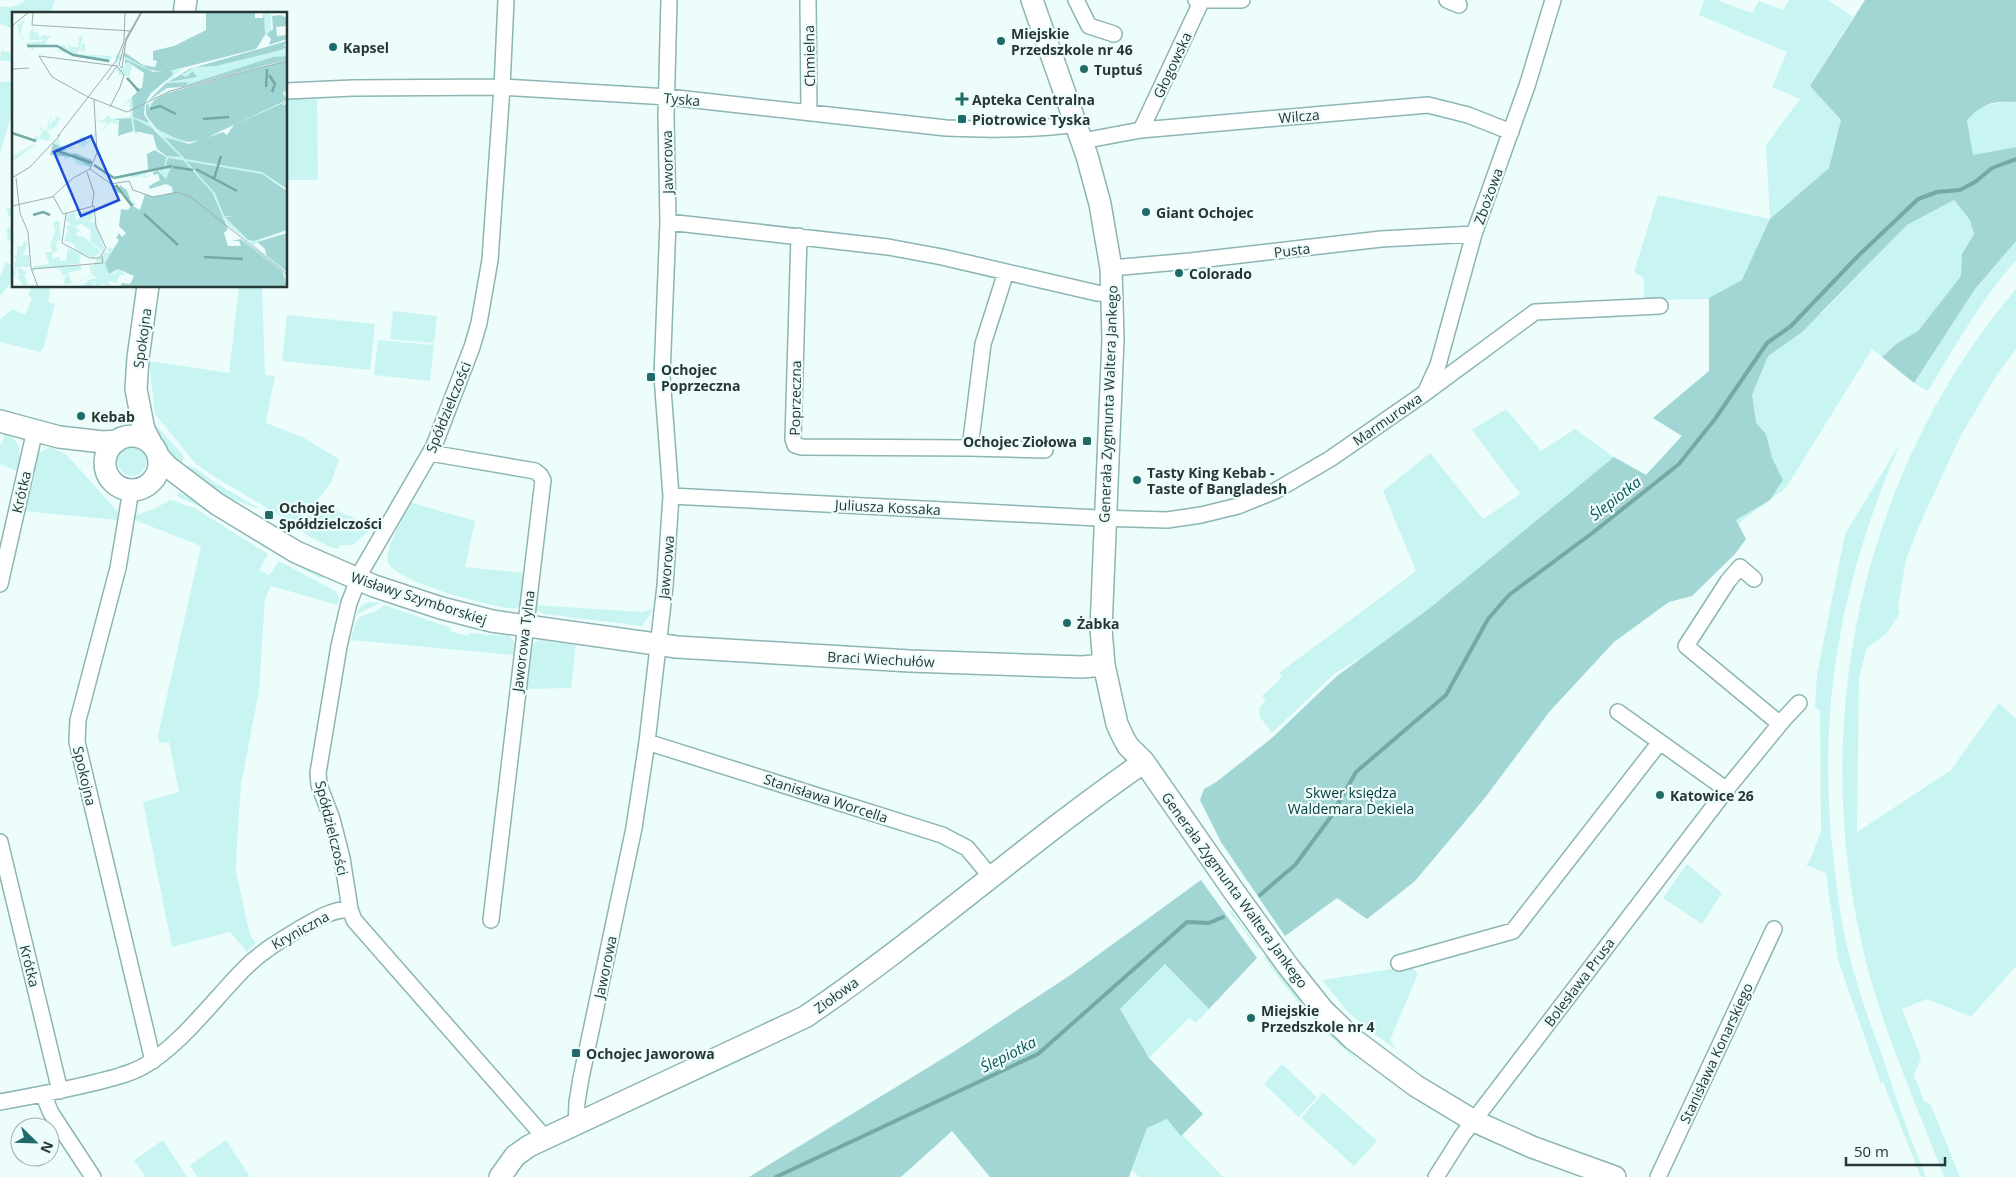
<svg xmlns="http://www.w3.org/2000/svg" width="2016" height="1177" font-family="'Open Sans',sans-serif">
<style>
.green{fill:#c8f5f2}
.forest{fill:#a1d6d4}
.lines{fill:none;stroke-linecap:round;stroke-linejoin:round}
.stream{stroke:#75a9a6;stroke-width:4}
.street-casing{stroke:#8cb5b3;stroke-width:18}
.secondary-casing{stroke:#8cb5b3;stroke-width:24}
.street{stroke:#fff;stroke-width:15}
.secondary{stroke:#fff;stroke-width:21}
.poi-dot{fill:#206b69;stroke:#edfdfc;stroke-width:2}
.labels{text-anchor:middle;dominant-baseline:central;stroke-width:4.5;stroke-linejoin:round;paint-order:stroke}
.poi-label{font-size:14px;font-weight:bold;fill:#263736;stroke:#edfdfc;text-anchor:start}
.street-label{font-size:14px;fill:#263736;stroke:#edfdfc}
.park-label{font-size:14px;fill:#033837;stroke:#edfdfc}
.water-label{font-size:15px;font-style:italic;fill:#055553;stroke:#edfdfc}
.inset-river{fill:none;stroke:#75a9a6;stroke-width:2.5}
.inset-road{fill:none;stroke:#9daead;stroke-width:1}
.view{fill:#1d4ed8;fill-opacity:0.15;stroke:#1d4ed8;stroke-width:2.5}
.inset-edge{fill:none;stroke:#263736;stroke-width:2.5}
</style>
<rect width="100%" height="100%" fill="#edfdfc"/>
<path class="green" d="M25 0H55L50 14H14V29L0 24V6C10 8 17 7 25 0Z
M1704 0H1717L1752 13 1759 1 1783 10 1789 0H1828L1853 17 1810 86 1841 120 1829 168 1770 219 1821 314 1907 225 1954 200 1970 220 1974 234 1962 254 1961 276 1918 331 1896 344 1882 357 1872 349 1786 488 1743 520 1639 616 1611 638 1453 827 1415 881 1367 919 1337 898 1285 936 1221 842 1200 800 1204 789C1255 761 1293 715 1336 677 1345 670 1355 664 1363 656L1334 674 1272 733 1260 717 1259 708 1266 701 1262 696 1282 677 1279 673 1416 571 1383 491 1430 453 1483 519 1520 494 1472 430 1506 409 1541 451 1575 429 1614 457 1646 475 1682 436 1653 418 1709 371V299L1644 300V278L1634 272 1658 195 1770 219 1766 145 1800 99 1772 87 1787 52 1699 15Z
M1 50 9 53 14 50V61H0Z
M14 81V106L0 154V82Z
M317 93 318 180H286V94Z
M2002 102H2016V147L1973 155 1967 120 1982 106Z
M14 207V255L9 253 13 244 6 238 8 234 6 230 13 224 6 209Z
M2016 241V260C1981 300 1955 346 1928 391L1914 383 1975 289Z
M6 262 14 265 13 280 0 296V276Z
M31 286H51L48 302 55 304 44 347 40 352 0 342V319L13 309 25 315 32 298 28 295Z
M239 286H262L265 375 275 376 266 423 302 437 339 459 331 483 316 502 374 526 353 545H340L338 549 328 546 312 538 276 513 216 478 195 463 155 414 149 361 229 373Z
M2016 289V349L1996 376 1960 437 1920 524 1906 559 1898 607 1900 613 1887 633 1867 648 1859 677 1857 832 1951 770 1999 703 2016 719V966L1971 1017 1927 999 1902 1009 1921 1058 1914 1075 1924 1101 1931 1105 1960 1177H1944C1915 1100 1880 1025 1862 945 1809 716 1864 468 2016 289Z
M393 311 437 316 434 343 390 339Z
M287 315 375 324 370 370 282 361Z
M378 340 434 345 430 381 374 375Z
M151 420 183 455V460L180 465 170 456 165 444 156 433Z
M4 434 13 438 19 446V455L23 456 19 472 0 464V443L2 444Z
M1901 442C1840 581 1816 712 1834 863 1837 892 1841 922 1848 950 1856 982 1866 1013 1878 1044 1886 1065 1892 1088 1900 1109 1908 1132 1917 1154 1926 1177H1921L1883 1082 1881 1084 1838 960 1826 873 1806 865 1810 860 1821 831 1820 711 1815 707 1817 674 1845 534Z
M49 447 66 454 118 512 117 520 23 511 34 465 39 453Z
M118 462a14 14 0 1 1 28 0a14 14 0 1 1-28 0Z
M189 466 195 468 214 482 262 510 229 498 185 468Z
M177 492 192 498 268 546 269 550 197 505 178 497Z
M170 500 195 508 268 554 259 570 269 575 279 561 330 588 337 592 336 593 339 597 338 605 271 586 265 599 259 691 241 785 237 844 236 871 250 935 256 943 247 952 230 932 172 947 143 802 179 792 169 742 159 743 158 735 201 546 135 520 136 515 154 509Z
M409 502 475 521 465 567 526 573 523 608C518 608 513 609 508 608 487 605 395 582 388 562 385 553 396 530 401 522L397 520Z
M286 557 325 577 319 578 283 558Z
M369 602 380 603 356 615 361 606Z
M384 605 451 628 450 631 468 636 469 633 509 636 515 642 514 655 351 640C359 604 364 622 384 605Z
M534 605 642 612 654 609 642 626 544 614 534 609Z
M540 640 576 645 571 688 524 689 529 646 535 643V642Z
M1687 864 1722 893 1702 924 1663 898Z
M1229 908 1260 949 1259 950 1231 914Z
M1266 956 1310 1013 1363 1065C1324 1034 1292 998 1264 957Z
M1165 964 1209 1009 1196 1023 1189 1018 1149 1058 1120 1009Z
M1411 966 1418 974 1390 1040 1397 1050 1370 1031 1347 1011 1322 980Z
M1314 982C1343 1015 1374 1046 1413 1068L1411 1070 1359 1034 1313 984Z
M1282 1064 1317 1097 1299 1117 1264 1084Z
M1323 1093 1377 1141 1354 1166 1301 1118Z
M1167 1119 1223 1177H1139L1132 1170 1147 1128Z
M163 1140 187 1177H146L134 1160Z
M226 1140 250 1177H197L190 1165Z"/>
<path class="forest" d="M1865 0H2016V102C1991 101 1984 103 1967 120L1973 155 2016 147V241L1975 289 1914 383 1882 357 1896 344 1918 331 1961 276 1962 254 1974 234 1970 220 1954 200 1907 225 1802 332 1768 356 1752 395 1756 423 1766 434 1772 458 1783 480 1770 500 1736 520 1746 539 1735 554 1692 596 1669 602 1614 642 1550 711 1484 799 1415 881 1367 919 1337 898 1285 936 1221 842 1200 800 1204 789 1215 783 1272 738 1337 676 1430 608 1614 457 1646 475 1682 436 1653 418 1709 371V298L1742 280 1770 219 1829 168 1841 120 1810 86Z
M1201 880 1257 958 1209 1009 1165 964 1120 1009 1149 1058 1203 1114 1181 1136 1167 1119 1147 1128 1129 1177H990L952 1131 901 1177H749L955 1051 1069 976Z"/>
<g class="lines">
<path class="stream" d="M1260 895 1295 865 1330 818 1356 772 1446 695 1488 619 1509 595 1591 534 1679 464 1715 419 1767 343 1791 326 1857 257 1918 199 1937 192 1960 190 1975 182 1992 168 2016 159
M776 1177 1038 1054 1187 922 1209 923 1223 917"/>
<defs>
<path id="street" d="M506 0 502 87 490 260 479 323 472 347 434 446 362 570 349 603 339 646 318 773 319 785 332 819 342 858 350 909 354 920 546 1139
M808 0 809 113
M1076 0 1089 26 1114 34
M1196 0H1242
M1447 0 1459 5
M286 91 353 88 502 87 668 97 946 128C989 130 1034 130 1077 124
M1141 130 1202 0
M1082 141 1141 130 1428 105 1468 115 1511 132
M668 222 888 247 942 257 1097 293 1113 294
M799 236 793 439 795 445 802 447 970 448 983 344 1006 272
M1111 268 1190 261 1381 239 1474 234
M1426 391 1438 365 1474 234 1527 86 1553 0
M970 448 1045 450
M430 453 535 471 540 475 543 480 491 920
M131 490 118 568 78 720 77 742 153 1061
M671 496 1098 518 1167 520 1201 515 1238 506 1275 491 1330 459 1425 393 1535 312 1660 306
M1754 579 1740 567 1728 581 1686 646 1780 724
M0 584 35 430
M1618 712 1660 742
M647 742 942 835 967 848 991 877
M0 842 60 1091
M1399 963 1513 931 1660 742 1727 790
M43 1094 51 1113 93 1177
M0 1102C33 1096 65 1090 97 1082 113 1078 130 1074 144 1066 181 1045 215 998 245 968 262 951 281 940 301 928 317 919 330 910 350 909
M576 1126 577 1102 581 1078 634 828 647 742 665 586 671 496 662 376 668 222 666 116 669 0
M1436 1177 1462 1136 1730 785 1784 719 1799 703
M1658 1177 1774 929"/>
<path id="secondary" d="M1032 0 1087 156 1100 204 1111 268 1113 339 1101 629 1104 665 1117 724 1123 737 1128 746 1144 762 1233 890 1288 966 1323 1010 1353 1039 1416 1086 1474 1121 1532 1147 1615 1177
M184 14 186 0
M148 286 138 358 136 389 144 430 151 443
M0 421 59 437 103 442 117 441
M105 463a27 27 0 1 1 54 0a27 27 0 1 1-54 0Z
M158 456 167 466 217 504 296 552 374 586 441 608 492 621 677 647 910 661 1082 667 1104 665
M500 1177 515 1156 529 1146 805 1017C922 938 1028 842 1144 762"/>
</defs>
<use href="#street" class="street-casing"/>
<use href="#secondary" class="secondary-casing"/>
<use href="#street" class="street"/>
<use href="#secondary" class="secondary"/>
</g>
<g class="poi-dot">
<circle cx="1001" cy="41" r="5"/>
<circle cx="333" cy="47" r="5"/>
<circle cx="1084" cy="69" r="5"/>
<path d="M959.5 91.5h5v5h5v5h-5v5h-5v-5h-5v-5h5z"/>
<rect x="957" y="114" width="10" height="10" rx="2.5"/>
<circle cx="1146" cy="212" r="5"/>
<circle cx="1179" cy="273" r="5"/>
<rect x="646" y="372" width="10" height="10" rx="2.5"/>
<circle cx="81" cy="416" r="5"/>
<rect x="1082" y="436" width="10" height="10" rx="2.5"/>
<circle cx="1137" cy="480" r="5"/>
<rect x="264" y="510" width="10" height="10" rx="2.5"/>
<circle cx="1067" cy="623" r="5"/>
<circle cx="1660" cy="795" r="5"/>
<circle cx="1251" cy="1018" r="5"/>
<rect x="571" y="1048" width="10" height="10" rx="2.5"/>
</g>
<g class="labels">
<g class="poi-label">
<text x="1011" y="33">Miejskie<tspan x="1011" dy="16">Przedszkole nr 46</tspan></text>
<text x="343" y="47">Kapsel</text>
<text x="1094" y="69">Tuptuś</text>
<text x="972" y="99">Apteka Centralna</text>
<text x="972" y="119">Piotrowice Tyska</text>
<text x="1156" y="212">Giant Ochojec</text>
<text x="1189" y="273">Colorado</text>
<text x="661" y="369">Ochojec<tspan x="661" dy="16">Poprzeczna</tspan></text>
<text x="91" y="416">Kebab</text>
<text x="1077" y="441" text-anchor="end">Ochojec Ziołowa</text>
<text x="1147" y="472">Tasty King Kebab -<tspan x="1147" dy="16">Taste of Bangladesh</tspan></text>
<text x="279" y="507">Ochojec<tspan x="279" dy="16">Spółdzielczości</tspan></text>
<text x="1077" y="623">Żabka</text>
<text x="1670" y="795">Katowice 26</text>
<text x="1261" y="1010">Miejskie<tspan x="1261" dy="16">Przedszkole nr 4</tspan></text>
<text x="586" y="1053">Ochojec Jaworowa</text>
</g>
<g class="street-label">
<text transform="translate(809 56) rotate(-91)">Chmielna</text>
<text transform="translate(1172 65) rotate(-65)">Głogowska</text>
<text transform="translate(682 99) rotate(5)">Tyska</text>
<text transform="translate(1299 116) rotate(-5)">Wilcza</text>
<text transform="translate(667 162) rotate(-91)">Jaworowa</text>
<text transform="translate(1488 196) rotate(-70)">Zbożowa</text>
<text transform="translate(1292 250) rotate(-7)">Pusta</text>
<text transform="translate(142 338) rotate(-82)">Spokojna</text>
<text transform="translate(795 398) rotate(-89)">Poprzeczna</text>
<text transform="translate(1108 404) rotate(-88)">Generała Zygmunta Waltera Jankego</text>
<text transform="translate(448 407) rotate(-68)">Spółdzielczości</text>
<text transform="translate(1387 419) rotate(-35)">Marmurowa</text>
<text transform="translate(21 492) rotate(-77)">Krótka</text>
<text transform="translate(888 507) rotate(3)">Juliusza Kossaka</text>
<text transform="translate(666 567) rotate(-85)">Jaworowa</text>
<text transform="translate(419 598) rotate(18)">Wisławy Szymborskiej</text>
<text transform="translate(523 641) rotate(-83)">Jaworowa Tylna</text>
<text transform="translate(881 659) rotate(3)">Braci Wiechułów</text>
<text transform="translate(85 776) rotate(77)">Spokojna</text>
<text transform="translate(826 798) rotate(18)">Stanisława Worcella</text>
<text transform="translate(332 828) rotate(76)">Spółdzielczości</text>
<text transform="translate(1235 890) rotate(54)">Generała Zygmunta Waltera Jankego</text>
<text transform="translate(300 930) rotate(-29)">Kryniczna</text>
<text transform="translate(30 966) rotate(76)">Krótka</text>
<text transform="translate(605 967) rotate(-78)">Jaworowa</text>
<text transform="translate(1579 982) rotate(-53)">Bolesława Prusa</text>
<text transform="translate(836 995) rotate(-36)">Ziołowa</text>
<text transform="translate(1716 1053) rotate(-65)">Stanisława Konarskiego</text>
</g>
<g class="park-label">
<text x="1351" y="792">Skwer księdza<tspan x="1351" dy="16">Waldemara Dekiela</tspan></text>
</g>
<g class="water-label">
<text transform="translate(1615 498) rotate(-38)">Ślepiotka</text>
<text transform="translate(1008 1054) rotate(-27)">Ślepiotka</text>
</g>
</g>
<g transform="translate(12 12)">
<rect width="275" height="275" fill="#edfdfc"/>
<path d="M252 0H259V26L253 23ZM13 7 8 21 13 31 32 29V27L29 28H17L19 25 16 27 20 15 23 22 25 19 28 27 30 23 39 24 33 30 35 34H23L21 39 11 29 7 21 5 13ZM71 24 68 37 70 38V32H73V39H67V32L66 42 99 44 98 51 41 38H49V33H53L57 38 56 31 59 35H66L67 25ZM275 35V44L261 45 174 74 175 70 154 71 162 64 164 68 158 70 185 65 181 59 174 65 168 63 183 55 229 48ZM104 41 140 59 160 58 146 60 139 59 130 56 152 69 160 59 171 57 152 70H147L120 87 121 105 136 110 132 100V94L133 93 132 100 136 109 154 129 135 106 134 93 156 81 232 61 172 132 153 124 173 147 250 160 275 177 248 162 175 149 203 181 212 204H224L245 227 275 219 247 228 251 233 246 229 242 233 271 257 275 268 271 260 214 211 200 180 171 148 156 146 154 156 158 157 154 167 145 159 134 160 133 164 141 163 130 166 133 161 127 165H117L120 163 116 162 151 157 154 145 146 137 157 144 168 145 143 118 121 106 123 119H127L124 123 121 119 118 105 104 107 107 113 99 110 87 121 95 111 85 109V102L86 108 90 109 96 103 99 107 119 104 117 90 108 97 120 85 140 70 128 55 113 47 107 48 105 53 109 57 116 50 120 52 117 69 116 64 107 63 104 57ZM213 205H224L244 227H235ZM40 102 37 116 41 108 45 109 43 104 48 106 44 115 35 118 41 129 37 125V129L28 127 23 133 1 149 2 155 0 145 22 131 23 123 27 125 29 121 28 115 31 116 28 124 26 128 21 132 4 144 26 130 32 117 35 119 36 111ZM84 121V124L72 135 52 138 80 148 78 155 64 152 60 145 53 148 52 145H48L46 150 45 145H52L49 139 51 137 41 131 47 126 48 133 66 136 70 134 65 131 70 123 76 130ZM80 198 81 206 77 210H83L92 236 91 240 78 229 79 218 69 212 63 214 72 224 66 219 64 224 72 225 89 240 81 246 64 238 62 232 52 229 56 218 53 215 59 212 54 209 55 202 63 201 64 208 70 205 66 204 65 201 70 204ZM47 209 49 228 45 229 44 236 48 237 40 242V246L48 245V249H54L56 236 79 247 69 243 67 252H54L69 254 70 257 56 261 60 271 54 273 51 268 56 262 51 264 47 256 24 257 21 261V254L37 252 33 240H41L38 234 43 219 41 210ZM11 230H16L11 243H17L18 255H5L15 260 13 264 16 272 12 274 0 260 3 258 4 265 7 264 5 255 3 257 2 250H5L2 244 5 243V234H11ZM96 235 101 237 93 251 97 262 103 261 106 256 114 263H108L104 271 96 269 99 275 90 272 84 275V268L82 275 81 269 80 275H71L76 268 84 266 82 263 57 275 80 263 77 253 82 254 84 247 93 240 96 241Z" fill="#c8f5f2" fill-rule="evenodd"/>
<path d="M194 0H243V6H251L252 0 253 23 244 37 154 60 138 58 111 44 112 40 131 53 143 55 145 49 141 48V39L162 34 194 18ZM269 3 275 6V14L264 15 265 24 275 23V27L257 33 259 27 255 22 261 17 260 4ZM275 29 272 34 275 35 269 38 204 54 183 55 169 63 174 65 181 59 185 65 157 70 177 57ZM275 44V48L171 75 155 76 135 90 154 71 176 70 174 73 261 45ZM113 47 141 60 160 59 161 63 139 81 133 91 132 102 137 111 121 105 120 85 125 80 119 71 124 77 130 76 132 61 116 50 113 52ZM275 49V77L271 81 275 88 190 128 177 130 163 126 145 117 134 103V93L136 91 137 97 142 88 155 81ZM275 89 270 93 275 92V177L250 160 173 147 152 125 177 132 211 120 215 123 222 113ZM119 106 121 119 106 124 107 108 103 107ZM121 106 140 116 169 145 155 144 145 137 141 123 123 119ZM41 131 55 138 49 139 57 143 63 141 80 148 78 155 61 145 38 143ZM143 138 154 145 152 157 122 162H119L136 158 135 142ZM156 146 171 148 200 180 216 217 212 221 216 234H229L227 229H220L229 227 271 260 275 275H108L110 271 118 272 122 264 106 257 97 262 93 251 107 228 104 226 107 221 110 225 114 221 107 214 109 197 116 198 119 194 113 182 103 180 100 173H105L107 177 108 173 115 178 119 190 123 192 121 194 128 198 133 182 140 185 161 181 160 175 154 172 138 177 137 174 148 168 146 162 141 163V160L146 159 154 167 158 157 153 156ZM174 149 250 162 272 177 275 179V218L242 229 235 227 213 205 224 204H212L203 181ZM275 221 274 259 275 260 254 243 253 237 245 230Z" fill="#a1d6d4"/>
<path class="inset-river" d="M15 34H45L61 43 97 49M257 63 263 72 260 80M115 66 127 79M254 75 255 57M138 97 148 94 164 102M191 107 217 105M0 121 24 129M43 138 80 151M82 153 102 166M161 155 181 158M184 157 225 179M102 166 160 154M202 167 209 144M104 173 120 194M132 202 166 233M21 203 31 200 38 203M192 245 231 247"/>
<path class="inset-road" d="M21 0 20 13 119 19M130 0 117 22 113 30 107 53 110 56 114 29 130 0M0 14 17 0M113 28 129 0M27 44 105 54 112 63 107 78M27 44 40 65 76 85M0 57 17 56M95 68 105 54M76 85 115 100 158 79 275 49M98 95 107 77M46 124 104 49 112 29 113 0M78 157 99 172 117 169 121 178 141 185 166 180 180 186 275 262M75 160 82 181 80 194M0 166 18 155 48 123M4 166 8 201 16 220 19 256 26 275M41 184 51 202 82 194M0 194 40 185 61 166 78 157 85 141 82 88M54 201 50 231 78 246H87L94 236 84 214 82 194M20 257 91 251 90 244"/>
<path class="view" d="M79 124 107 188 69 204 42 140Z"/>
<rect width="275" height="275" class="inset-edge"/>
</g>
<g transform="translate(35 1142) rotate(113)"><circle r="24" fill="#edfdfc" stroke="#9daead"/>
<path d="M0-4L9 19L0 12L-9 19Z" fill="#206b69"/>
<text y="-8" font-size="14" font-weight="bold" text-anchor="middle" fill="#263736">N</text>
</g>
<path d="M1846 1157v8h99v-8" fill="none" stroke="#263736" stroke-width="2.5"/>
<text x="1854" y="1157" font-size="15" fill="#263736" stroke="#edfdfc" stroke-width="4" paint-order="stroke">50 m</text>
</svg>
